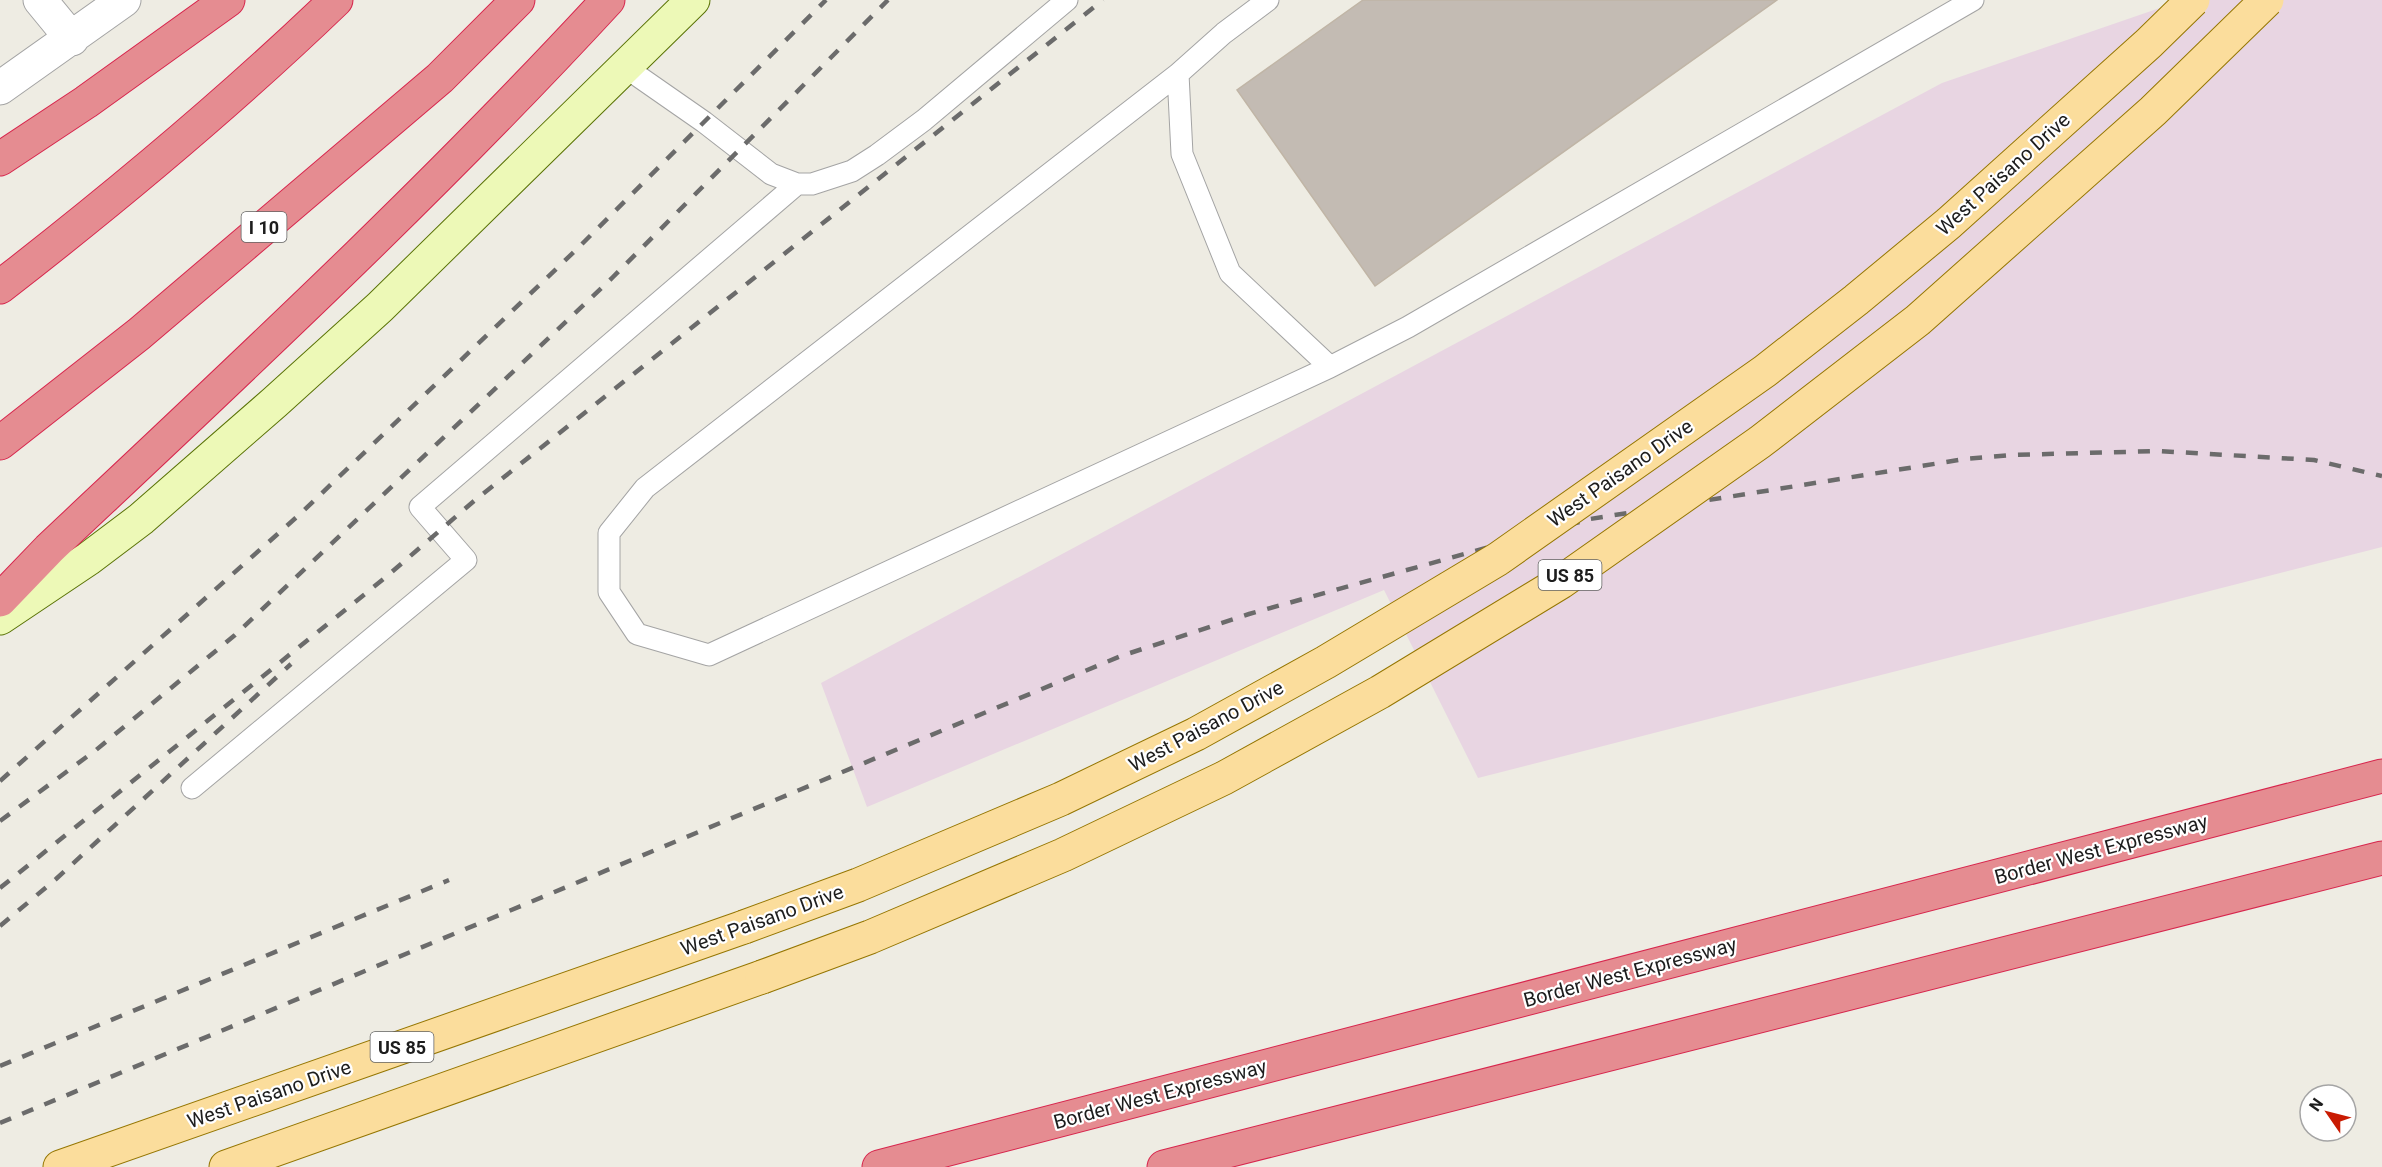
<svg xmlns="http://www.w3.org/2000/svg" width="2382" height="1167" font-family="Roboto,sans-serif">
<style>
.industrial{fill:#e8d5e2}
.building{fill:#c3bbb3;stroke:#c0b5a6;stroke-width:1.5}
.lines{fill:none;stroke-linecap:round;stroke-linejoin:round}
.lane-casing{stroke:#a4a4a4;stroke-width:23}
.street-casing{stroke:#a4a4a4;stroke-width:35}
.secondary-casing{stroke:#5a7306;stroke-width:35}
.primary-casing{stroke:#957602;stroke-width:35}
.highway-casing{stroke:#d7264d;stroke-width:35}
.lane{stroke:#fff;stroke-width:21}
.street{stroke:#fff;stroke-width:33}
.secondary{stroke:#edf9b7;stroke-width:33}
.primary{stroke:#fbdd9c;stroke-width:33}
.highway{stroke:#e58c91;stroke-width:33}
.rail{stroke:#6b6b6b;stroke-width:4.5;stroke-dasharray:12 12;stroke-linecap:butt}
.primary-bridge-casing{stroke:#957602;stroke-width:35;stroke-linecap:butt}
.primary-bridge{stroke:#fbdd9c;stroke-width:33}
.labels{text-anchor:middle;dominant-baseline:central;stroke-width:4.5;stroke-linejoin:round;paint-order:stroke}
.shield{fill:#fff;stroke:#616161;stroke-width:1.5}
.shield-label{font-size:18px;font-weight:bold;fill:#1d1d1d}
.street-label{font-size:20px;fill:#1d1d1d;stroke:#fff}
</style>
<rect width="100%" height="100%" fill="#eeece3"/>
<path class="industrial" d="M2183 0H2382V547L1478 778 1384 590 867 807 821 683 1942 83Z"/>
<path class="building" d="M1363 0H1777L1375 286 1237 90Z"/>
<g class="lines">
<defs>
<path id="lane" d="M1268 0 1224 33 1178 74 1182 154 1230 273 1330 367 1408 327 1973 0
M625 67 704 122 771 174 797 184H812L852 171 877 155 924 120 1067 0
M1178 74 645 488 609 533V592L637 634 709 655 1330 367
M192 788 466 560 420 507 797 184"/>
<path id="street" d="M40 0 72 39
M0 88 124 0"/>
<path id="secondary" d="M0 618 88 559 141 519 275 402 380 307 693 0"/>
<path id="primary" d="M60 1167 744 927
M226 1167 762 977"/>
<path id="highway" d="M0 159 86 102 228 0
M0 287C116 197 230 102 336 0
M0 443 139 334 440 78 518 0
M0 600 49 549C239 370 431 192 608 0
M879 1167 2382 776
M1164 1167 2382 858"/>
</defs>
<use href="#lane" class="lane-casing"/>
<use href="#street" class="street-casing"/>
<use href="#secondary" class="secondary-casing"/>
<use href="#primary" class="primary-casing"/>
<use href="#highway" class="highway-casing"/>
<use href="#lane" class="lane"/>
<use href="#street" class="street"/>
<use href="#secondary" class="secondary"/>
<use href="#primary" class="primary"/>
<use href="#highway" class="highway"/>
<path class="rail" d="M0 781 299 515 577 249 826 0
M0 821 96 750 235 635 611 279 888 0
M0 888 386 577 474 501 1103 0
M0 926 56 879 291 664
M0 1066 449 880
M0 1123 1121 656 1249 614 1590 519 1965 459 2012 455 2158 451 2314 460 2382 476"/>
<defs>
<path id="primary-bridge" d="M744 927 858 885 1061 799 1196 734 1326 662 1498 559 1765 371 1856 300 1949 223 2149 43 2193 0
M762 977 870 937 1063 855 1224 778 1380 692 1561 582 1760 442 1918 320 2153 111 2267 0"/>
</defs>
<use href="#primary-bridge" class="primary-bridge-casing"/>
<use href="#primary-bridge" class="primary-bridge"/>
</g>
<g class="labels">
<g class="shield">
<rect x="241.5" y="212" width="45" height="30" rx="4.5"/>
<rect x="1538.5" y="560" width="63" height="30" rx="4.5"/>
<rect x="370.5" y="1032" width="63" height="30" rx="4.5"/>
</g>
<g class="shield-label">
<text x="264" y="227">I 10</text>
<text x="1570" y="575">US 85</text>
<text x="402" y="1047">US 85</text>
</g>
<g class="street-label">
<text transform="translate(2003 174) rotate(-42)">West Paisano Drive</text>
<text transform="translate(1620 473) rotate(-35)">West Paisano Drive</text>
<text transform="translate(1206 726) rotate(-28)">West Paisano Drive</text>
<text transform="translate(2101 849) rotate(-15)">Border West Expressway</text>
<text transform="translate(762 920) rotate(-20)">West Paisano Drive</text>
<text transform="translate(1630 972) rotate(-15)">Border West Expressway</text>
<text transform="translate(269 1094) rotate(-19)">West Paisano Drive</text>
<text transform="translate(1160 1094) rotate(-15)">Border West Expressway</text>
</g>
</g>
<g transform="translate(2328 1113) rotate(305)"><circle r="28" fill="#ffffff" stroke="#a5a5a5" stroke-width="1.5"/>
<path d="M0-4.5L10 22L0 15L-10 22Z" fill="#c91b02"/>
<text y="-9" font-size="16" font-weight="bold" text-anchor="middle" fill="#1d1d1d">N</text>
</g>
</svg>
